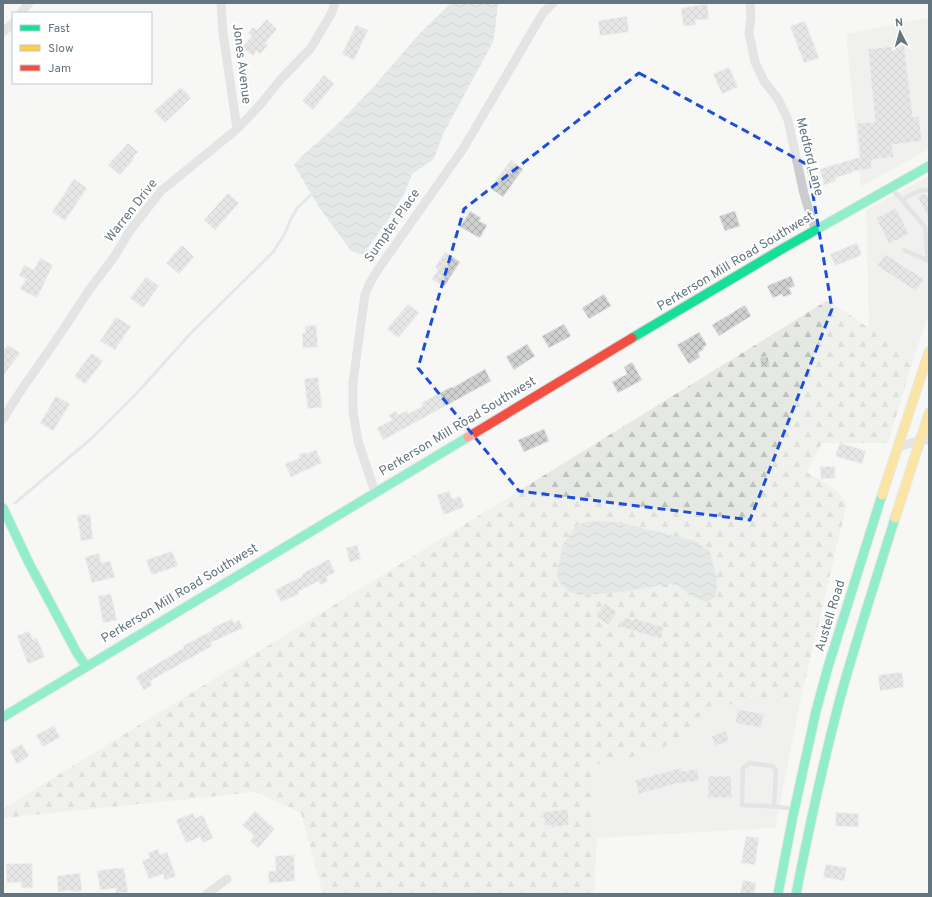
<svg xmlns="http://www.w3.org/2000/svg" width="932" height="897" font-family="Overpass,sans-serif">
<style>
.built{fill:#e7e8e7}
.forest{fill:url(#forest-firs)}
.water{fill:url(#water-waves)}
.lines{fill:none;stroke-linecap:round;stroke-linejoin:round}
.stream{stroke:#ccd4d6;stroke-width:3}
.building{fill:url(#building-cross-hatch);stroke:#e6e6e6}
.fast-casing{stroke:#d3d4d5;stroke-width:11}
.slow-casing{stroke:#d3d4d5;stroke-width:11}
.jam-casing{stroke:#d3d4d5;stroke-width:11}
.lane{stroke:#cbcccd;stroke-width:4.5}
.street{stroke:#cbcccd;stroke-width:9}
.fast{stroke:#16e098;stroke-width:9}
.slow{stroke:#ffcf43;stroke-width:9}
.jam{stroke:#f24e42;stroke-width:9}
.marked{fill:none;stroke:#1d4ed8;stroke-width:3;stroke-dasharray:8 5;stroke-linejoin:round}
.labels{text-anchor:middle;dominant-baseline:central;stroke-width:4;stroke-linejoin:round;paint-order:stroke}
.street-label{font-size:13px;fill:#64757f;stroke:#fff}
</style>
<defs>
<pattern id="forest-firs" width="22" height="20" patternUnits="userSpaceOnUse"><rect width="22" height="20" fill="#e6e9e3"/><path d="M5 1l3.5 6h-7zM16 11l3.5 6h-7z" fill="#bec1bd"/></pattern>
<pattern id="water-waves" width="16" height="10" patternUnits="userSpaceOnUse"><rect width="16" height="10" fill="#ccd4d6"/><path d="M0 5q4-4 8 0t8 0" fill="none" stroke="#a9b1b3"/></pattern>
<pattern id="building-cross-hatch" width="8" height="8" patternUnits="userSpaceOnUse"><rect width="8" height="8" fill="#ced0d0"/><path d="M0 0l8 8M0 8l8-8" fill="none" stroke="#abadae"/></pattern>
</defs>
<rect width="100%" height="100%" fill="#f7f7f6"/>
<path class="built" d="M929 18V149L861 187 846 34Z
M929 176V314L915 354 869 328 866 210Z
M801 698 775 828 597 838 594 765 656 752 702 707Z"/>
<path class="forest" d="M828 300 869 328 915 354 888 443H822L807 472 833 488 847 503 801 698 703 707 697 725 656 752 594 765 597 838 594 894H323L301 813 256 792 3 818V809Z"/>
<path class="water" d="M451 3H498L495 30 493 42 443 134 434 159 412 174 404 194 389 218 363 255 351 251 319 207 294 165 299 159 341 121 377 83 419 34Z
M593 521 616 522 696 541 710 552C713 566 721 584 714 598L705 602 689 595 678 585 667 584 622 592 579 595 568 591 559 582 557 573 563 544 578 524Z"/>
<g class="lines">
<path class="stream" d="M15 503 91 439 137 393 190 334 273 252 284 235 290 221 297 208 311 195"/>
</g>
<path class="building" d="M707 4 709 19 695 20 696 25 683 26 681 8Z
M627 16 629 32 600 36 598 21Z
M267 19 277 29 265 43 268 45 260 54 257 51 253 56 242 47 252 36 248 33 253 27 257 30Z
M805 21 819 58 804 63 790 26Z
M356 25 368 30 354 60 342 54Z
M904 45 913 117 919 116 922 141 892 145 894 157 871 160 872 169 852 171V173L835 178 836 181 824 185 820 169 860 157 857 123 875 122 868 49Z
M729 67 738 87 722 94 713 74Z
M324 75 334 84 313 110 302 101Z
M181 87 191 98 165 123 154 111Z
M128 143 138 152 133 157 134 159 120 175 108 165Z
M511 160 523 169 503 197 490 188Z
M74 179 87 188 65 221 52 212Z
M228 193 239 203 215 230 204 220Z
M923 194H927L929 198V219L917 196Z
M896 208 909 234 889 244 876 218Z
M470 211 481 218 479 221 487 225 480 238 460 227Z
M735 211 740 226 725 231 719 216Z
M857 243 862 255 835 266 830 254Z
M182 245 194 257 179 274 166 263Z
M445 252 460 262 444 287 432 279 438 270 435 267Z
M885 254 924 279 916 291 877 266Z
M40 258 53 265 37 298 20 289 26 279 19 276 24 265 34 270Z
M791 276 795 286 789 288 792 294 783 297 782 294 773 298 767 286Z
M146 277 159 286 143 308 130 298Z
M604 294 611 306 589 319 582 308Z
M408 304 419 313 398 338 387 329Z
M745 305 751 316 719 336 712 325Z
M116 317 131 326 115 350 100 341Z
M564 324 571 336 549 348 542 336Z
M316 325 318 347 303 348 302 333H305V326Z
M699 332 707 345 703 347 704 349 698 353 700 357 689 364 677 345Z
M527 344 535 356 514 370 506 357Z
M8 345 20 353 3 376V351Z
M92 353 103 361 85 384 74 376Z
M768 356 770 367 761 368 760 358Z
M632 362 642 380 618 393 612 382 627 374 624 367Z
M485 369 491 381 383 440 377 428 392 420 389 415 396 411 398 415 407 411 408 414 423 406 421 403 451 387 452 388Z
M318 377 322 407 308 409 304 379Z
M56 396 70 404 53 431 40 423Z
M544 429 549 441 524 452 518 440Z
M840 443 866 451 862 464 835 456Z
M316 450 322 463 291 477 285 464 300 458 298 455 305 452 306 454Z
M835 466V478L821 479 820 467Z
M449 491 452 499 460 496 464 507 444 515 437 495Z
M90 514 93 539 81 541 77 515Z
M357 545 361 559 350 562 346 548Z
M172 551 178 566 152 575 146 560Z
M99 553 101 563 110 561 115 577 92 583 85 557Z
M329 559 335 572 326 577 328 581 321 585 318 581 298 592 299 594 281 602 275 590 303 576 302 574Z
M111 594 117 620 103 623 98 596Z
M605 603 617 612 608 625 595 616Z
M624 617 633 620 634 618 664 627 661 639 621 627Z
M232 619 234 623 239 620 243 628 210 643 212 646 150 681 153 685 144 690 136 677 155 665 184 648 183 646 213 630 212 628Z
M29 631 33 640 37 638 45 657 28 664 17 636Z
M902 672 904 687 880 691 878 675Z
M738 709 764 714 761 728 735 723Z
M54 726 60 737 43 747 36 735Z
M726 731 729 741 715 746 711 736Z
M22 744 29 756 17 764 10 751Z
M681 768 682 771 698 769 699 781 675 784 639 794 635 780 673 770V769Z
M708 776H731L732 798H708Z
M568 809 569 825 556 827 555 825 545 826 543 812Z
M255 811 275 829 258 848 250 841 254 836 242 825Z
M836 812 859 814 858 827 835 826Z
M193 813 195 818 203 815 213 838 203 843 200 837 186 843 176 820Z
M746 836 759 838 755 865 741 863Z
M158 849 160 855 167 852 176 876 165 880 163 874 149 879 142 861 150 858 148 853Z
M294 855 295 881 269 883 268 871H276L275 856Z
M32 863 33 888H22L21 882 7 883 6 864Z
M826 864 847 868 844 881 823 877Z
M117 868H124L128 892 116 894V888L100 890 97 871Z
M80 873 82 891 71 892V890L58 892 57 876Z
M743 880 756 883 754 894H740Z"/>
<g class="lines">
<defs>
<path id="fast" d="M632 338 782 249 929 166
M3 508 29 563 77 653 86 666
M3 717 468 437
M778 894 793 816 816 711 828 667 882 495
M796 894C810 823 825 753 844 684 860 628 878 573 895 518"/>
<path id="slow" d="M882 495 929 352
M895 518 929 413"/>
<path id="jam" d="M468 437 632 338"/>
</defs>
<use href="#fast" class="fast-casing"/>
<use href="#slow" class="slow-casing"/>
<use href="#jam" class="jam-casing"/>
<path class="lane" d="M891 188 902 200C911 195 919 189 929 190
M902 200 925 227 928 261
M904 250 929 261
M774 806 776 771 773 766 749 763 743 768 742 805C759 806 776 805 792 809"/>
<path class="street" d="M221 3 223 33 237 129
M750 3 751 17 749 33 755 62 764 81 778 99 788 120 804 194 812 221 816 229
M21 13 29 3
M3 32 13 23
M3 419 18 395 65 327 89 290 114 257 129 232 161 191 237 129 260 105 281 79 311 48 331 14 335 3
M898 447 921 440H929
M375 492 358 441 353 412V382L365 294 370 283 379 268 463 149 543 13 553 3
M207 894 227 879"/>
<use href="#fast" class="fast"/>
<use href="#slow" class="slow"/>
<use href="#jam" class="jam"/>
</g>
<path d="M0 0H932V897H0ZM639 73 808 165 832 309 750 520 519 491 418 368 464 209Z" fill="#f7f7f6" fill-opacity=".55" fill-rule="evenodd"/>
<path class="marked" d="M639 73 808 165 832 309 750 520 519 491 418 368 464 209Z"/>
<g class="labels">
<g class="street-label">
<text transform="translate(241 64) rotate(83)">Jones Avenue</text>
<text transform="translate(809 157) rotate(76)">Medford Lane</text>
<text transform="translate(132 211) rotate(-52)">Warren Drive</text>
<text transform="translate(393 226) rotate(-55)">Sumpter Place</text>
<text transform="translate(736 262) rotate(-31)">Perkerson Mill Road Southwest</text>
<text transform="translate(458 427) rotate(-31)">Perkerson Mill Road Southwest</text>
<text transform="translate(180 594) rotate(-31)">Perkerson Mill Road Southwest</text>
<text transform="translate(831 616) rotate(-73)">Austell Road</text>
</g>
</g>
<rect width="932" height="897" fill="none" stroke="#64757f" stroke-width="8"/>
<rect x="12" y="12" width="140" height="72" fill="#ffffff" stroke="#c1c8cc"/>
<rect x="20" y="25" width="20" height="6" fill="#16e098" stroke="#c1c8cc"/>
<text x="48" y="32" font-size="12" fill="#64757f">Fast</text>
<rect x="20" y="45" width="20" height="6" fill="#ffcf43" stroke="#c1c8cc"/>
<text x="48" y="52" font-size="12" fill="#64757f">Slow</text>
<rect x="20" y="65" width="20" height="6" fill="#f24e42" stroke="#c1c8cc"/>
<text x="48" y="72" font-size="12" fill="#64757f">Jam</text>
<g transform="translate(900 32) rotate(354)" stroke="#ffffff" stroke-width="3" paint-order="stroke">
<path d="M0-3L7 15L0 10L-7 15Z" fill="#64757f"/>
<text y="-6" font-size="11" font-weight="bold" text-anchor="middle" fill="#64757f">N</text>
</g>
</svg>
